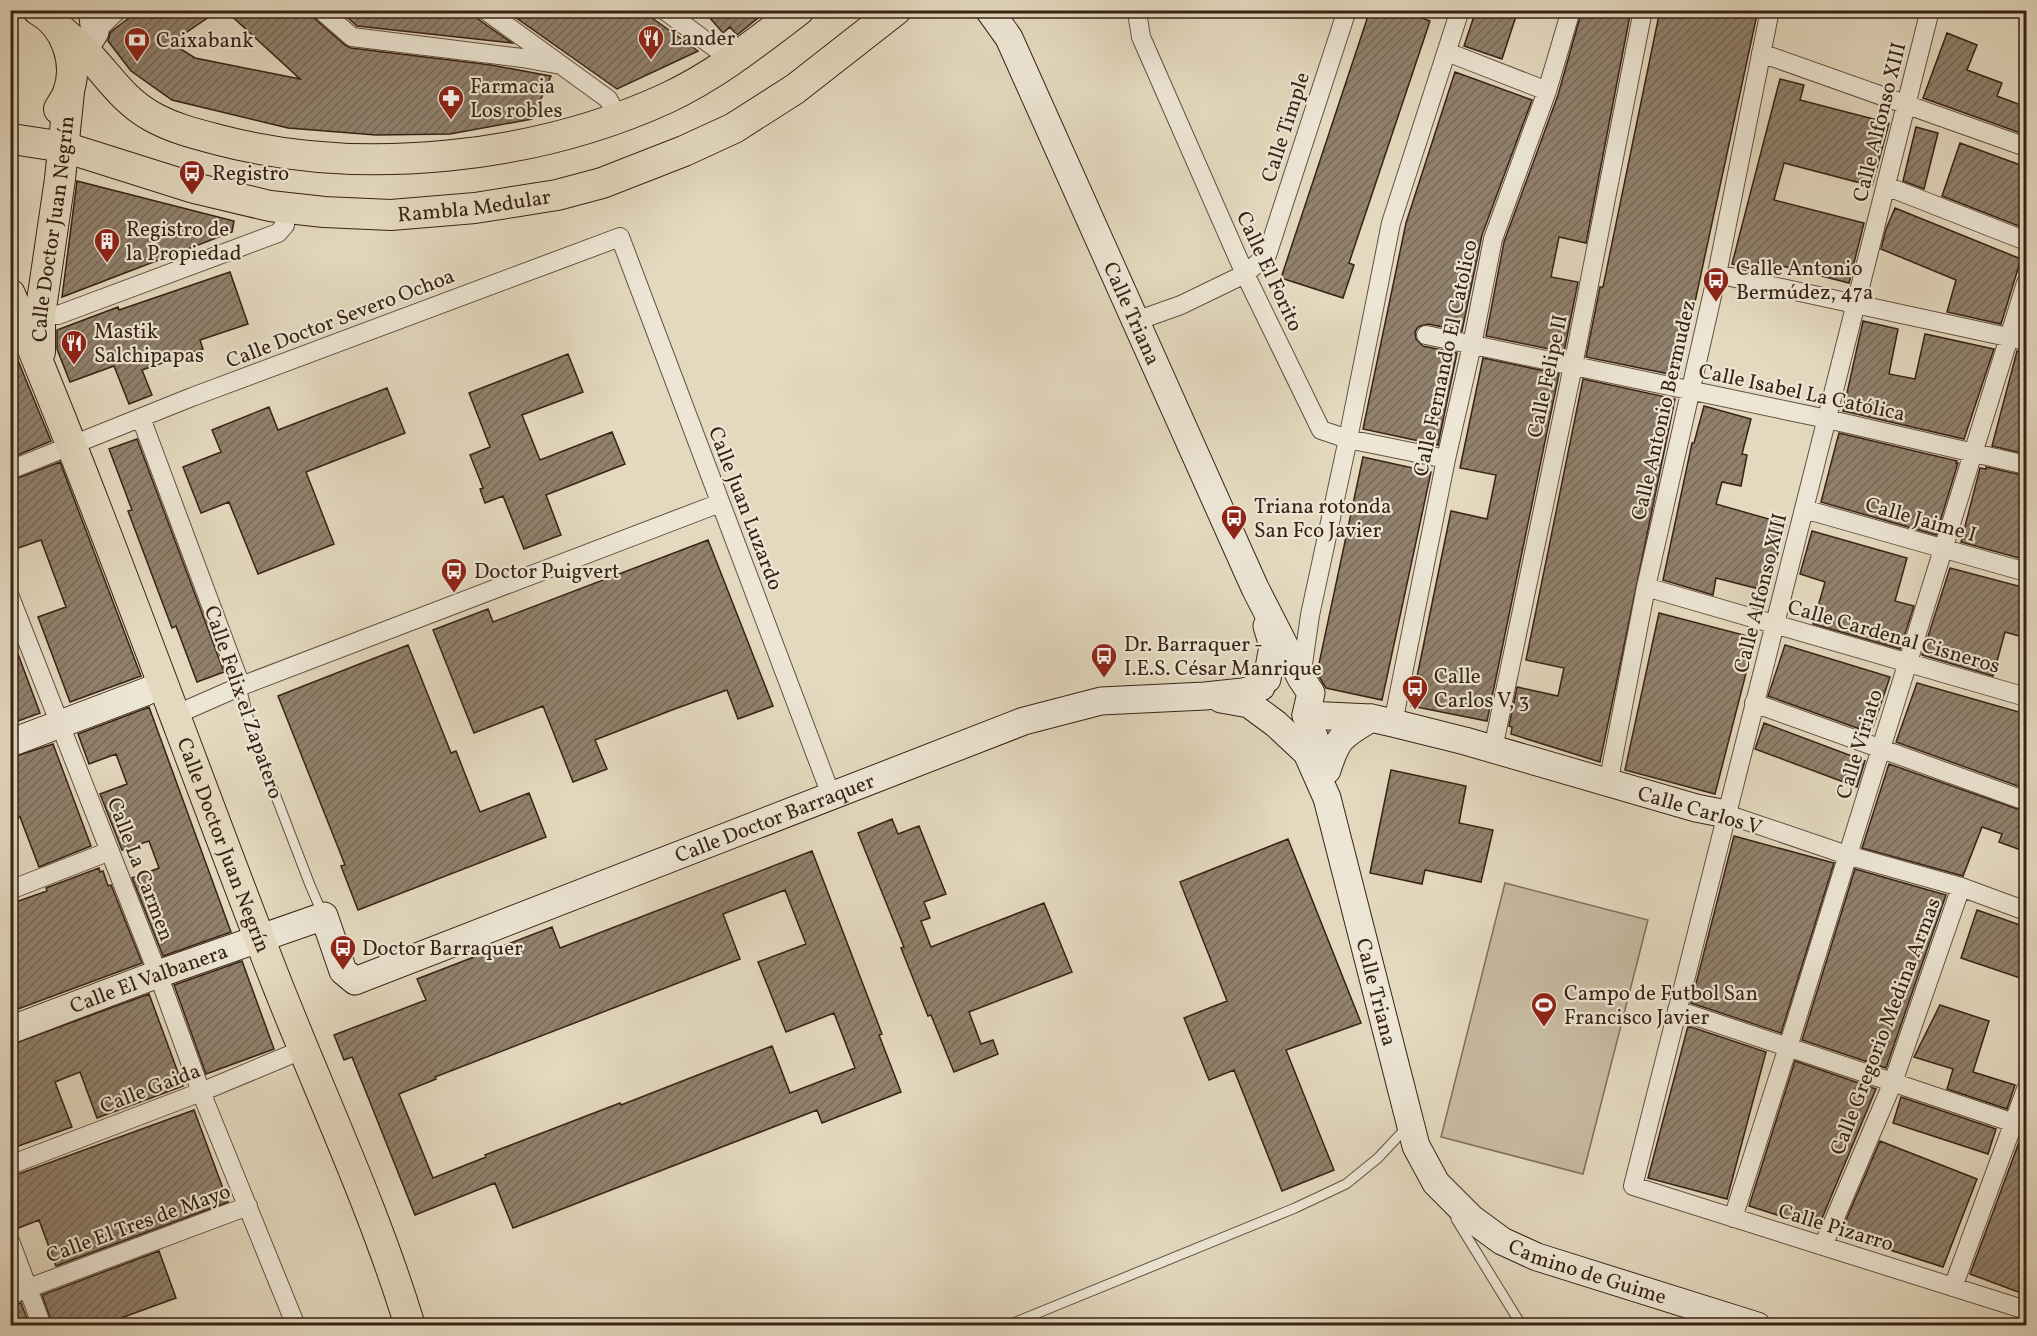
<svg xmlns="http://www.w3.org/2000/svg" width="2037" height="1336" font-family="Vollkorn,serif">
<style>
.pitch{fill:#c7baa2;stroke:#7f6e5b;stroke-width:1.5}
.building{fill:url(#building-hatch);stroke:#372214;stroke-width:1.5;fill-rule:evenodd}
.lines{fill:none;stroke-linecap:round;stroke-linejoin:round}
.lane-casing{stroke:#62503f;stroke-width:11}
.street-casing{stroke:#62503f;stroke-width:20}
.secondary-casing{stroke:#372214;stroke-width:29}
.primary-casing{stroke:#372214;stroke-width:32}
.lane{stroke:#ede6d5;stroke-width:9}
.street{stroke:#ede6d5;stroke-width:18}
.secondary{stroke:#ede6d5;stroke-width:27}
.primary{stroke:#e4d9bf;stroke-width:30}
.labels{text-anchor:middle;stroke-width:4.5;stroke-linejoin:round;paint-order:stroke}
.poi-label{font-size:21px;fill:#372214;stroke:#ede6d5;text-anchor:start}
.street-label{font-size:21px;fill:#372214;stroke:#ede6d5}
</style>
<defs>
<pattern id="building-hatch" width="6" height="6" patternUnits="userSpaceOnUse" patternTransform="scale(1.5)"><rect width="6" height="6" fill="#91816d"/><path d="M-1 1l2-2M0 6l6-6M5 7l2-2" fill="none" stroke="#776958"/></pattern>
</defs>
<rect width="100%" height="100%" fill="#e4d9bf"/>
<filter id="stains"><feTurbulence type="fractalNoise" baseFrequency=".00333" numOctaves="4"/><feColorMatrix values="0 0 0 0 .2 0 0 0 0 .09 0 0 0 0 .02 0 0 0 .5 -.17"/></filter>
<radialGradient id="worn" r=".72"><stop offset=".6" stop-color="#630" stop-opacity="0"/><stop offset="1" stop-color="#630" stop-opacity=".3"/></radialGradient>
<path class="pitch" d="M1505 883 1648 920 1583 1174 1441 1137Z"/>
<path class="building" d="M140 10H219L171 43 195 58 300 79 225 10H310L314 18 345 45 351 48 491 65 551 76 532 119 450 134 376 135 288 128 172 100 131 71 108 41 110 33 113 30Z
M339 10H474L478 19 512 43 357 26Z
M505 10H641L698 51 617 89Z
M703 10H768L737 35 730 27 723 33Z
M1370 10H1399L1430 21 1349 263 1354 265 1343 298 1281 278Z
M1476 10H1518L1502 59 1464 46Z
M1582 10H1631L1586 243 1559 237 1551 277 1578 282 1564 352 1486 336 1504 242 1558 95Z
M1660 10H1758L1679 376 1586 357 1600 287H1603Z
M1947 33 1977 45 1967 70 2002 83 1997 96 2026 107V135L1923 98Z
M1455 72 1532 100 1482 235 1462 331 1428 324 1418 327 1415 332 1416 339 1423 346 1457 353 1438 445 1363 429 1406 223Z
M1780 79 1804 85 1800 100 1889 123 1872 186 1784 163 1774 200 1864 223 1849 283 1759 260 1756 270 1732 264Z
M1916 127 1938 133 1924 189 1903 181Z
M1960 143 2026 167V229L1942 196Z
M77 181 234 221 232 232 62 297Z
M1895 208 2021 259 2001 324 1947 312 1956 280 1881 249 1886 229Z
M230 272 248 324 200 340 203 349 142 370 152 395 129 404 114 366 70 382 57 349V330L118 307 119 310Z
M1863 321 1898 329 1889 374 1915 379 1925 334 1994 349 1964 439 1843 411Z
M10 341 51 441 13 457 10 450Z
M2017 351 2026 352V454L1992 446Z
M568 354 583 392 522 415 540 460 612 432 625 464 546 495 561 535 524 549 503 496 485 503 480 489 483 488 470 455 490 447 469 393Z
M1483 358 1559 374 1487 721 1411 706 1451 511 1487 519 1496 475 1460 468Z
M1583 379 1675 399 1600 762 1511 734 1512 727 1509 726 1517 687 1558 696 1564 668 1526 660Z
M387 388 405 433 306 472 334 544 258 574 229 502 201 513 183 467 221 452 212 430 269 407 278 430Z
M1704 406 1751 419 1742 454 1747 455 1741 486 1722 482 1716 504 1786 524 1767 591 1716 578 1713 595 1663 580 1692 443H1694Z
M1839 433 1957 461 1956 463H1958L1936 535 1821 502Z
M137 439 224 672 197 682 176 626 172 628 128 511 132 510 109 449Z
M1363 457 1431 472 1382 700 1326 688 1317 673Z
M60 462 141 676 70 702 38 617 66 607 41 540 10 551V481Z
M1986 467 2026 476V560L1961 542 1980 468 1986 469Z
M1812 531 1907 558 1895 601 1914 606 1900 649 1813 624 1825 582 1800 574Z
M708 540 773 706 738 719 727 690 672 710 595 740 607 769 573 782 543 706 474 733 433 630 488 609 493 622Z
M1950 568 2026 588V638L2005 632 1993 676 1922 655Z
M1659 613 1755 638 1715 794 1625 770Z
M10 638H12L40 713 10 724Z
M408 645 451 753 456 751 480 812 529 793 546 837 358 910 341 866 345 865 278 696Z
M1785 645 1890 677 1871 733 1768 696Z
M1917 683 2026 714V789L1896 742Z
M149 707 231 932 163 956 132 878 159 868 149 841 122 850 100 794 127 784 116 754 89 764 78 734Z
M1764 723 1865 761 1857 787 1755 749Z
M53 744 91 846 39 867 20 817 10 820V758Z
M1889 764 2026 812V852L1999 842 2002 834 1982 827 1963 876 1862 848Z
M1391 770 1466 786 1459 823 1493 830 1481 882 1425 870 1422 884 1370 873Z
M892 819 898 834 919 826 946 894 924 902 930 918 921 921 931 947 1044 903 1072 972 969 1012 981 1044 993 1040 998 1054 954 1072 931 1015 928 1016 901 948 904 947 858 833Z
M1734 836 1834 863 1781 1033 1691 1003Z
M1288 839 1361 1023 1286 1050 1334 1170 1282 1191 1234 1070 1209 1080 1184 1018 1227 1001 1180 882Z
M812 851 882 1034 879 1035 901 1092 822 1123 817 1110 513 1228 495 1183 415 1215 352 1057 344 1060 334 1035 426 1000 417 979 552 927 560 948ZM785 890 806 944 758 962 786 1032 834 1013 855 1068 790 1093 772 1046 621 1105 620 1103 485 1155 486 1157 433 1178 399 1094 436 1079 435 1077 740 959 723 914Z
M99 868 100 872 103 871 108 886 111 885 142 963 10 1012V904L47 891 46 888Z
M1855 869 1946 895 1886 1068 1802 1040Z
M1977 910 2026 927V980L1961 958Z
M242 961 274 1049 206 1074 174 985Z
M149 994 183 1086 97 1118 80 1072 55 1082 72 1127 10 1149V1045Z
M1940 1005 1989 1021 1973 1072 2015 1085 2007 1109 1947 1089 1953 1069 1914 1057Z
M1688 1026 1766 1052 1727 1199 1648 1178Z
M1795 1061 1876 1089 1818 1228 1749 1206Z
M1901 1097 1996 1129 1988 1154 1893 1123Z
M194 1110 228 1202 56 1266 39 1220 16 1229 10 1214V1177Z
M2025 1126H2026V1295L1970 1274Z
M1880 1141 1977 1179 1943 1267 1840 1234Z
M159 1251 176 1298 99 1326H53L42 1295Z
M21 1303 30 1326H10V1306Z"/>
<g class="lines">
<g class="lane-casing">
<path id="lane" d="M241 686 252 734 310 885 323 915
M1456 1219 1522 1326
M1006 1326 1295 1208 1346 1184 1378 1158 1406 1128"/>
</g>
<g class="street-casing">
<path id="street" d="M321 10 352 37 522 58 561 65
M485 10 608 99 613 108 615 118
M664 10 718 50 730 63
M1140 10 1138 18 1141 37 1245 274 1321 430 1348 439 1446 459
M1930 10 1633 1186 2026 1310
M95 32 118 10
M1447 52 1547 91
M1761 53 2026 147
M1886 186 2026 241
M1717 274 2026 341
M40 315H58L278 233 285 225 282 214 270 206
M1136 321 1181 305 1245 274 1267 255 1347 10
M1426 335 1827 419 2026 465
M141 418 241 686
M10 470 192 397 620 237 831 795
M1804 509 2026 572
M1646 587 2026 697
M10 597 158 974 201 1092 296 1326
M1301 678 1310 615 1348 439 1391 223 1460 10
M1754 703 2026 801
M175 715 241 686 720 503
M1393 723 1446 459 1472 345 1493 239 1547 91 1571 10
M1493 749 1573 366 1643 10
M1608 784 1646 587 1717 274 1770 10
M1726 814 1847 855 1961 887 2026 911
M10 890 110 851
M1677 1010 2014 1123
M10 1165 201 1092 304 1049
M1733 1218 1788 1047 2026 283
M10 1241 42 1326
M1823 1246 1893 1082 1961 887
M1953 1287 2026 1089
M10 1295 248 1206"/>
</g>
<g class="secondary-casing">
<g id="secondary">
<path id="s1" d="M989 10 1009 38 1255 588 1301 678 1311 693 1306 715 1326 769"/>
<path d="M73 68 95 32 92 10"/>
<path d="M1267 626 1273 646 1267 679"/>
<path id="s2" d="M1221 699 1249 704 1276 724 1307 753 1327 798 1416 1146 1436 1183 1472 1219 1502 1241 1537 1257 1757 1326"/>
<path d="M1306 715 1371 718 1393 723 1465 741 1696 808 1726 814"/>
<path d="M10 743 145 692 162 684"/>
<path d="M1327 770C1338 736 1342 736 1371 718"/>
<path id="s3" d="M10 1030 158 974 324 916 343 971 355 981 1024 721 1101 701 1205 696 1243 692 1261 687"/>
</g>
</g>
<g class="primary-casing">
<g id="primary">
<path d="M38 10C66 25 79 63 68 93 66 98 62 104 59 109"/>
<path d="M60 29C71 39 83 49 93 60 112 81 126 102 151 116 172 128 196 134 219 140 361 177 534 159 667 98 716 75 757 42 799 10"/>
<path id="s4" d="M12 139 64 147 194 188 270 206 324 212 391 215 475 208 557 195 602 183 684 151 734 128 795 89 896 10"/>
<path id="s5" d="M10 294C101 511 180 733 265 953 312 1077 371 1198 410 1326"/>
<path id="s6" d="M40 352V315L60 179 69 92"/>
</g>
</g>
<use href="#lane" class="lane"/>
<use href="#street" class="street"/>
<use href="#secondary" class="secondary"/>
<use href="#primary" class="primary"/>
</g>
<defs>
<g id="restaurant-pin" transform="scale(1.35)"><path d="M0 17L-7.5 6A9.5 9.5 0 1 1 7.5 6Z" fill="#8f2418" stroke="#ede6d5"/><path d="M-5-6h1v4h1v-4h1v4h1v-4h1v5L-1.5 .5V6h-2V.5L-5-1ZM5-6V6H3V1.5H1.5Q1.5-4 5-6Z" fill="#fff"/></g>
<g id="bank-pin" transform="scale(1.35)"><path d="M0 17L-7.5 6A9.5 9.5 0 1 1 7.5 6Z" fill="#8f2418" stroke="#ede6d5"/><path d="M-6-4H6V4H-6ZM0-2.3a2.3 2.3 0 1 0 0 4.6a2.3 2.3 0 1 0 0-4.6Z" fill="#fff"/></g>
<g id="pharmacy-pin" transform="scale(1.35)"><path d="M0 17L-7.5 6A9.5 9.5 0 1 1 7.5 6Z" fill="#8f2418" stroke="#ede6d5"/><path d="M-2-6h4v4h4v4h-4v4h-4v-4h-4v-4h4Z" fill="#fff"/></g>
<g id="bus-pin" transform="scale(1.35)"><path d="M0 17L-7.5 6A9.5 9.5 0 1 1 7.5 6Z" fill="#8f2418" stroke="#ede6d5"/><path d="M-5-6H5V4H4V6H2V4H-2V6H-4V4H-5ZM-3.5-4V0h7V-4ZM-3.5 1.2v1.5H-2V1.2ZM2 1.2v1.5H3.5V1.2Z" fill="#fff"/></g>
<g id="building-pin" transform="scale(1.35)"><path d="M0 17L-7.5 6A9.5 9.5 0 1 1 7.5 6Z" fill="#8f2418" stroke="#ede6d5"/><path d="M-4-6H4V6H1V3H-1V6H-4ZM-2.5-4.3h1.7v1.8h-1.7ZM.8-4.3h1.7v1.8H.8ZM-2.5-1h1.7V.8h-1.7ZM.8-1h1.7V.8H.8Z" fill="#fff"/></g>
<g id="stadium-pin" transform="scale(1.35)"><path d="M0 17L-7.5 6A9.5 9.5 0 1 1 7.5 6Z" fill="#8f2418" stroke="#ede6d5"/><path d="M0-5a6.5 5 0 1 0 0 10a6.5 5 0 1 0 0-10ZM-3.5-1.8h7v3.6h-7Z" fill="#fff"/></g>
</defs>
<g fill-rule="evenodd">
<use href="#restaurant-pin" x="651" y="38"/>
<use href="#bank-pin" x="137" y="40"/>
<use href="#pharmacy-pin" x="451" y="98"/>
<use href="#bus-pin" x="192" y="173"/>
<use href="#building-pin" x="107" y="241"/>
<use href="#bus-pin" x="1716" y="280"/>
<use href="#restaurant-pin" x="74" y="343"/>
<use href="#bus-pin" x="1234" y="518"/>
<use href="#bus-pin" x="454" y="571"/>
<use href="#bus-pin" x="1104" y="656"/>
<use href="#bus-pin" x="1415" y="688"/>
<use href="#bus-pin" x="343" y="948"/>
<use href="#stadium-pin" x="1544" y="1005"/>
</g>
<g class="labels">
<g class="poi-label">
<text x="670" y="45">Lander</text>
<text x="156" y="47">Caixabank</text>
<text x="470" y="93">Farmacia<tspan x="470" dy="24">Los robles</tspan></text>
<text x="212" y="180">Registro</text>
<text x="126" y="236">Registro de<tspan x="126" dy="24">la Propiedad</tspan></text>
<text x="1736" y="275">Calle Antonio<tspan x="1736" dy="24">Bermúdez, 47a</tspan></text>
<text x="94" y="338">Mastik<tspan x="94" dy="24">Salchipapas</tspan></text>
<text x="1254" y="513">Triana rotonda<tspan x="1254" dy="24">San Fco Javier</tspan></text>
<text x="474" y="578">Doctor Puigvert</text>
<text x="1124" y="651">Dr. Barraquer -<tspan x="1124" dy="24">I.E.S. César Manrique</tspan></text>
<text x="1434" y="683">Calle<tspan x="1434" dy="24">Carlos V, 3</tspan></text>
<text x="362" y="955">Doctor Barraquer</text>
<text x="1564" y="1000">Campo de Futbol San<tspan x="1564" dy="24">Francisco Javier</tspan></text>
</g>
<g class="street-label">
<text transform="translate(1879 122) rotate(-76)" y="7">Calle Alfonso XIII</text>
<text transform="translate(1285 127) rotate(-72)" y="7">Calle Timple</text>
<text dy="7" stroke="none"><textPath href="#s4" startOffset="472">Rambla Medular</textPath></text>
<text dy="7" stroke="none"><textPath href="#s6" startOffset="124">Calle Doctor Juan Negrín</textPath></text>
<text transform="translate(1270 271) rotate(65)" y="7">Calle El Forito</text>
<text dy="7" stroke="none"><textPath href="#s1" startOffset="336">Calle Triana</textPath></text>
<text transform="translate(340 318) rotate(-21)" y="7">Calle Doctor Severo Ochoa</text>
<text transform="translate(1445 358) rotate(-78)" y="7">Calle Fernando El Catolico</text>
<text transform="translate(1547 376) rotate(-78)" y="7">Calle Felipe II</text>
<text transform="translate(1802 392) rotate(12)" y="7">Calle Isabel La Católica</text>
<text transform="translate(1663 410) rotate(-77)" y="7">Calle Antonio Bermudez</text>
<text transform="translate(746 508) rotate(69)" y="7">Calle Juan Luzardo</text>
<text transform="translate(1921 519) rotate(16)" y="7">Calle Jaime I</text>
<text transform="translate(1760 593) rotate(-76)" y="7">Calle Alfonso XIII</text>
<text transform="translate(1894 636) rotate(16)" y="7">Calle Cardenal Cisneros</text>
<text transform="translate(244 702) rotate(71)" y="7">Calle Felix el Zapatero</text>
<text transform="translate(1859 744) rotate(-73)" y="7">Calle Viriato</text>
<text transform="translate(1700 810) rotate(16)" y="7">Calle Carlos V</text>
<text dy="7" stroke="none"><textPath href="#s3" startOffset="858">Calle Doctor Barraquer</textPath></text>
<text dy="7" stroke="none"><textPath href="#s5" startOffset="591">Calle Doctor Juan Negrín</textPath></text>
<text transform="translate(141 869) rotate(69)" y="7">Calle La Carmen</text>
<text dy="7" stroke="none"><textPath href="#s3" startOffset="148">Calle El Valbanera</textPath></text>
<text dy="7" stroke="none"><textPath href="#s2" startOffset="354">Calle Triana</textPath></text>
<text transform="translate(1885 1026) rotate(-69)" y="7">Calle Gregorio Medina Armas</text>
<text transform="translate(150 1088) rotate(-21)" y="7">Calle Gaida</text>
<text transform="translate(138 1223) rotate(-20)" y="7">Calle El Tres de Mayo</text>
<text transform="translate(1836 1227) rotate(17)" y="7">Calle Pizarro</text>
<text dy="7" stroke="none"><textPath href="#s2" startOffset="734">Camino de Guime</textPath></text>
</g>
</g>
<rect width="2037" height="1336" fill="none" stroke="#e4d9bf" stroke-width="36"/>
<rect x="12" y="12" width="2013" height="1312" fill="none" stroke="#372214" stroke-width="3"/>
<rect x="18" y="18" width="2001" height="1300" fill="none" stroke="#372214" stroke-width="1.5"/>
<rect width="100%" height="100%" filter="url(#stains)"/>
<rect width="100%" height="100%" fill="url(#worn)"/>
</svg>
